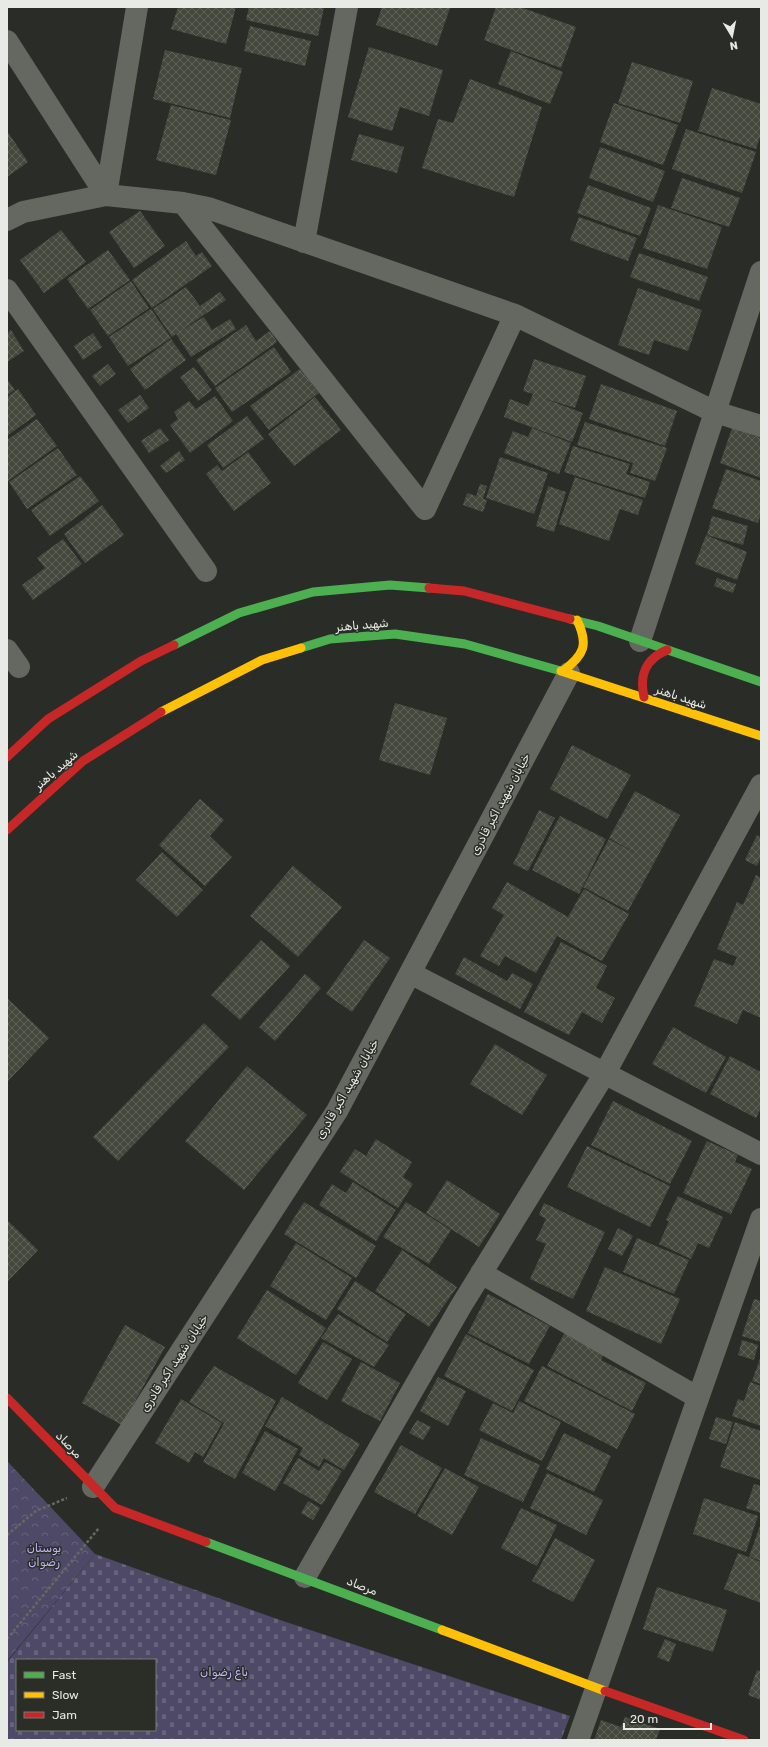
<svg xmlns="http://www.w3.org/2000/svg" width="768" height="1747" font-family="Rubik,Vazirmatn,sans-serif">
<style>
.forest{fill:url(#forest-crowns)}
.cemetery{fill:url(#cemetery-stones);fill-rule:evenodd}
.building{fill:url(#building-cross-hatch)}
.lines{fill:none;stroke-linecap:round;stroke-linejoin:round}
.path{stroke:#666863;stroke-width:2.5;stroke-dasharray:3 2;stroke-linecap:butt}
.street{stroke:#656860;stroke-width:22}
.fast{stroke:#4caf50;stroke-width:9}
.slow{stroke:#ffc107;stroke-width:9}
.jam{stroke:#c62828;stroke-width:9}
.labels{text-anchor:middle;stroke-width:3;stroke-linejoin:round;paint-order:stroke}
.street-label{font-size:12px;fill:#e8eae6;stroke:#2b2d27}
.park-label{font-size:12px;fill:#bfb6f8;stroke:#2b2d27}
</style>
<defs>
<pattern id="forest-crowns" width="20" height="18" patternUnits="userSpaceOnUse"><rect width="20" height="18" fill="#4d4966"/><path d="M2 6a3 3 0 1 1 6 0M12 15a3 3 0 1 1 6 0" fill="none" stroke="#67637c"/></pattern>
<pattern id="cemetery-stones" width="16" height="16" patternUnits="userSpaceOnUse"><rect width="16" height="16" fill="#4d4966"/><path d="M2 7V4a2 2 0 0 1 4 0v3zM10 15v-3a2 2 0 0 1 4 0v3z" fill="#67637c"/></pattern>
<pattern id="building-cross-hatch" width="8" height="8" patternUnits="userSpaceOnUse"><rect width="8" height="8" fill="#44493d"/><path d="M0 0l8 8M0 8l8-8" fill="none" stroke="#5f6359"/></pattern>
</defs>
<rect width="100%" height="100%" fill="#2a2c28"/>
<path class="forest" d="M7 1461 95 1554 7 1661Z"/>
<path class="cemetery" d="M95 1554 277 1619 570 1716 561 1740H7V1662ZM17 1660H155V1730H17Z"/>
<path class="building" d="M178 7H236L226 44 171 29Z
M249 7H324L318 36 246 20Z
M382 7H447L450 8 437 46 376 25Z
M496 7H520L576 27 561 68 484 40Z
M250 26 311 41 305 66 244 51Z
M369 47 443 70 429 116 400 107 392 131 348 117Z
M165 50 242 68 230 118 153 99Z
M511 51 563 72 550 104 498 84Z
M632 62 693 81 680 123 618 103Z
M470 79 542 107 514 197 422 168 438 119 453 123Z
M712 88 761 104V134L756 149 698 131Z
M614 103 678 125 663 165 600 142Z
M171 105 231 120 216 175 156 160Z
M686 129 756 152 742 193 672 169Z
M7 131 28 162 7 177Z
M359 134 404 147 397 173 351 160Z
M600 147 665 171 653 202 589 178Z
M682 178 740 198 729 227 671 208Z
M588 185 651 208 640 236 577 213Z
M658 205 722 227 707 269 643 248Z
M140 211 165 246 134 268 109 232Z
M579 217 637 238 628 261 570 240Z
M61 230 86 262 44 293 20 260Z
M186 241 196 256 202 252 212 266 152 308 132 280Z
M108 250 130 280 88 309 67 279Z
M639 253 708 277 699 301 630 277Z
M131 281 149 308 108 336 90 310Z
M186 287 200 306 220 292 226 300 180 331 204 317 212 330 230 319 236 329 191 357 176 334 172 337 153 309Z
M638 288 702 310 688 351 654 340 649 355 618 345Z
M151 309 171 338 128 366 109 337Z
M246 325 256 341 270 331 277 342 215 386 196 360Z
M11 330 24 351 7 362V333Z
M93 333 102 347 83 360 74 346Z
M171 339 186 360 145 390 130 369Z
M274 347 291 372 232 412 215 388Z
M534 359 586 376 575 408 543 398 583 413 572 442 504 417 510 399 528 406 533 394 523 391Z
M108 364 116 374 100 386 92 376Z
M194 367 212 390 198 401 180 377Z
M300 369 319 393 269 430 250 406Z
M7 379 15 390 7 395Z
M601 384 677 411 665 446 589 419Z
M18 389 36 415 7 436V397Z
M140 395 149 408 128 423 118 410Z
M215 396 233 421 190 453 170 425 178 419 174 412 189 401 196 409Z
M315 397 341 430 294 466 268 434Z
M247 416 264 439 223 468 207 445Z
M37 419 57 446 8 481 7 440Z
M585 422 667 448 655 481 630 473 633 463 577 445Z
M160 428 169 440 149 453 141 441Z
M532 428 571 443 559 474 504 453 513 431 528 437Z
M732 428 761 438V478L720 463Z
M573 446 630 464 626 474 650 482 645 498 564 472Z
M58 448 77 475 27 509 9 482Z
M179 451 185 460 166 473 160 466Z
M248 452 271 483 234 511 206 474 217 465 222 471Z
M500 457 548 473 534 514 486 498Z
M726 469 761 481V513L758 523 712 508Z
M80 476 99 501 50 536 31 510Z
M575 477 643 500 638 515 620 509 609 541 559 524Z
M480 484 487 486 483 499 487 500 483 512 463 505 467 493 476 496Z
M548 486 566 492 554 532 536 526Z
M102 505 124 535 85 563 64 534Z
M712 516 748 526 743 545 707 535Z
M706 535 747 552 737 580 695 564Z
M63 539 82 564 33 600 22 585 45 568 37 558Z
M717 578 736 584 733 593 714 586Z
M395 703 447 718 430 775 379 760Z
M572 745 631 775 607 819 550 789Z
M635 791 680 815 628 911 583 887 609 839 646 859 609 838Z
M200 799 224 820 210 836 232 857 205 886 159 845Z
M539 810 555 818 528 871 513 864Z
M560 816 606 839 579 894 532 870Z
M757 835 761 837V857L757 866 745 860Z
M162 852 203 890 177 917 136 880Z
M293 866 342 907 298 957 250 916Z
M756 875 761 878V1018L743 1010 737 1024 694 1006 714 959 733 966 737 957 717 949 737 902 743 905Z
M507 882 568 917 584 889 629 914 602 961 557 936 536 973 505 956 499 966 480 956 504 915 492 908Z
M261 940 290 966 240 1020 211 995Z
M364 940 390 958 352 1012 326 994Z
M561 942 607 966 596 988 615 998 602 1023 582 1012 569 1035 524 1012Z
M464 957 507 981 512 973 533 984 520 1009 455 974Z
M305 974 321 988 275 1041 259 1027Z
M7 998 49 1038 7 1082Z
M204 1023 229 1047 118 1161 93 1137Z
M673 1027 726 1057 706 1093 652 1064Z
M495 1044 547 1075 522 1115 470 1084Z
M730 1056 761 1072V1108L756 1118 710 1094Z
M247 1066 307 1115 244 1190 185 1141Z
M613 1101 692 1141 670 1184 591 1145Z
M376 1139 412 1162 403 1177 413 1184 398 1208 340 1172 355 1149 366 1156Z
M707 1141 738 1155 735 1162 752 1169 731 1214 683 1193Z
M587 1146 670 1186 650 1227 567 1187Z
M447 1180 500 1214 479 1247 426 1213Z
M353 1182 396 1210 376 1241 319 1205 332 1184 346 1193Z
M678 1196 723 1217 709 1248 698 1243 691 1259 659 1244 669 1221 666 1220Z
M304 1202 376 1246 356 1278 284 1234Z
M406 1202 451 1230 429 1264 383 1237Z
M544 1203 605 1232 573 1299 530 1279 546 1244 536 1240 546 1219 539 1215Z
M7 1220 38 1250 7 1282Z
M618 1228 633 1236 622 1256 608 1249Z
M637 1238 689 1260 674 1294 623 1272Z
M296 1243 352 1278 326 1320 270 1286Z
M402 1250 457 1287 429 1327 375 1291Z
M605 1267 680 1299 661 1344 586 1311Z
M355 1281 406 1314 387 1342 337 1309Z
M267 1290 326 1328 296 1375 237 1338Z
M488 1294 550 1326 529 1364 468 1333Z
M754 1299 761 1301V1342L742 1336Z
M338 1314 389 1345 374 1367 321 1338Z
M125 1325 165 1347 122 1425 82 1403Z
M565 1332 604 1353 601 1360 646 1383 632 1411 547 1366Z
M466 1334 534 1370 512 1411 444 1376Z
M742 1340 758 1345 754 1360 738 1355Z
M323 1342 352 1359 327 1400 298 1383Z
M761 1356V1384L752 1381Z
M361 1362 400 1383 380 1421 341 1401Z
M214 1366 276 1401 235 1479 203 1462 224 1423 189 1402Z
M542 1366 635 1414 617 1449 524 1401Z
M438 1377 466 1391 448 1426 420 1411Z
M750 1382 761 1386V1426L732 1416 738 1399 744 1401Z
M282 1397 360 1444 344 1470 324 1458 319 1467 299 1455 303 1448 265 1426Z
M181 1399 222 1423 203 1457 195 1452 189 1463 155 1443Z
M519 1401 561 1422 542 1461 479 1430 493 1403 513 1413Z
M716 1417 733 1422 726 1444 709 1439Z
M417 1420 431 1427 423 1440 409 1433Z
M735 1422 761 1431V1480L720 1467Z
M265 1431 298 1449 275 1491 242 1473Z
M564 1433 611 1456 594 1492 546 1469Z
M481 1438 540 1465 523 1502 464 1475Z
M401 1445 442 1468 415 1514 374 1492Z
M298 1458 319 1471 325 1462 342 1471 322 1505 283 1483Z
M445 1468 479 1487 452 1535 417 1516Z
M547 1473 603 1500 586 1535 530 1508Z
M754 1484 761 1486V1513L746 1508Z
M704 1498 758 1516 746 1552 693 1534Z
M308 1501 320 1508 313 1520 301 1513Z
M521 1508 557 1525 537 1566 501 1548Z
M761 1523V1561L749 1557Z
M555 1538 595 1560 573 1602 532 1581Z
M738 1553 761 1562V1603L724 1589Z
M657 1587 727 1610 713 1652 643 1629Z
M665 1639 676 1644 669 1662 657 1657Z
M757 1670 761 1672V1700L748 1695Z
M625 1717 660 1729 656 1740H594L601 1720 621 1727Z"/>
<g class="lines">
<path class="path" d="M7 1535 36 1511 67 1498
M7 1639 99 1528"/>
<path class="street" d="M7 41 106 195
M106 195 137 7
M183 203 425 509 515 315
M7 220 23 212 106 195 183 203 208 208 515 315 715 412 761 426
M304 242 347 7
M7 290 206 571
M640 641 761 272
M7 650 19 667
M410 973 761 1154
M481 1273 697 1397
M93 1487 337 1111 569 673
M305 1577 461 1306 605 1073 761 785
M578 1740 761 1219"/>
<path class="fast" d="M570 619 598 626 761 682
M174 645 239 613 313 592 390 585 429 588
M301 648 330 639 395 634 465 644 561 671
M206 1542 442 1630"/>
<path class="slow" d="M561 671 761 736
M563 671C584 655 589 645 577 620
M161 712 262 660 301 648
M442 1630 605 1691"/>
<path class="jam" d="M429 588 464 591 570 619
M644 697C639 674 646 659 667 650
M7 757 48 719 141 661 174 645
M7 830 83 761 161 712
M7 1398 115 1508 206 1542
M605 1691 744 1740"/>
</g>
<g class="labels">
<g class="street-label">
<text transform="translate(362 625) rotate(-5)" y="4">شهید باهنر</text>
<text transform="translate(681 697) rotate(18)" y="4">شهید باهنر</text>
<text transform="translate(56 770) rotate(-41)" y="4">شهید باهنر</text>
<text transform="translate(500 804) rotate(-62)" y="4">خیابان شهید اکبر قادری</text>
<text transform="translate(347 1089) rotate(-60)" y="4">خیابان شهید اکبر قادری</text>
<text transform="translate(174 1363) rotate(-57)" y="4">خیابان شهید اکبر قادری</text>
<text transform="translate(69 1445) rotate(46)" y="4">مرصاد</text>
<text transform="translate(362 1586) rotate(21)" y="4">مرصاد</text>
</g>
<g class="park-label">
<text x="44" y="1552">بوستان<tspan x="44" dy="14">رضوان</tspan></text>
<text x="224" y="1676">باغ رضوان</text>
</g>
</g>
<rect width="768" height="1747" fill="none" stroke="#e8eae6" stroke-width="16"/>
<rect x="16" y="1659" width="140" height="72" fill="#2b2d27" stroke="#777973"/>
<rect x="24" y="1672" width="20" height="6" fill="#4caf50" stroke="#777973"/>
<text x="52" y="1679" font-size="12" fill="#e8eae6">Fast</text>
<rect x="24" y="1692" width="20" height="6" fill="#ffc107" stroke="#777973"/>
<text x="52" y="1699" font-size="12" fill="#e8eae6">Slow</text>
<rect x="24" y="1712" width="20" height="6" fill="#c62828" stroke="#777973"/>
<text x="52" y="1719" font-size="12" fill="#e8eae6">Jam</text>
<g transform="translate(732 36) rotate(170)" stroke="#2b2d27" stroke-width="3" paint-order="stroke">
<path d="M0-3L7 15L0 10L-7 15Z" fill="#e8eae6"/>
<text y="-6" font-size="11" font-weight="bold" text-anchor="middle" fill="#e8eae6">N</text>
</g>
<path d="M624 1723v6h87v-6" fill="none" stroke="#e8eae6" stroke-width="2"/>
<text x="630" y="1723" font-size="12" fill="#e8eae6" stroke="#2b2d27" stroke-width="3" paint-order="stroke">20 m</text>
</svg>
